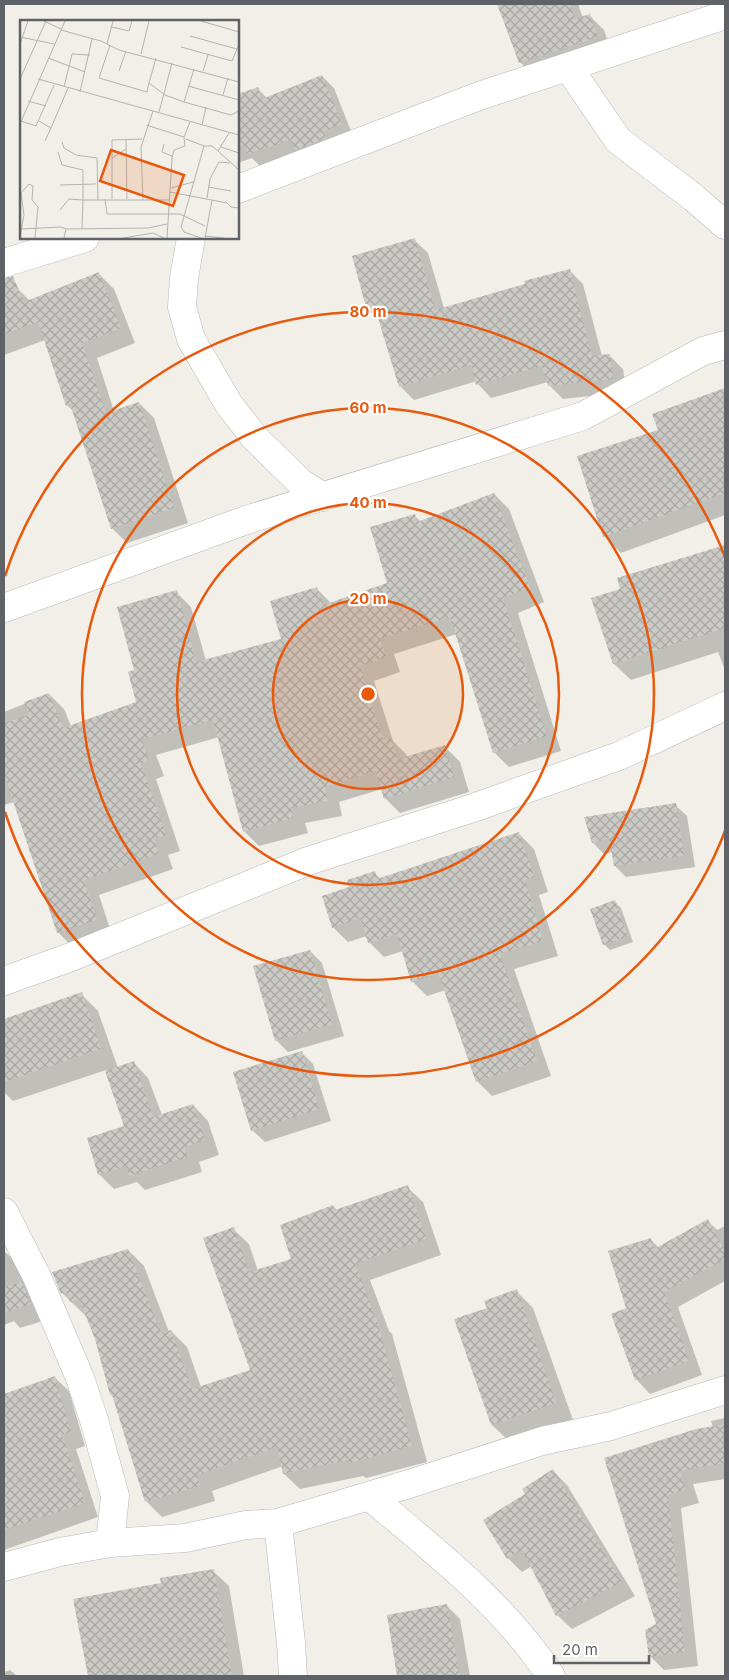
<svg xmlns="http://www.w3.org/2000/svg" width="729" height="1680" font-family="Inter,sans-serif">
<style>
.shadow{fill:#0003}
.building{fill:url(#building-cross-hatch)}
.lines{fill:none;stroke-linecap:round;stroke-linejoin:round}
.minor-casing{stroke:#b5b8bc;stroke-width:29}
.minor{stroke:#fff;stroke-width:28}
.ring{fill:none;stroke:#e8590c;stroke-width:2.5}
.inset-road{fill:none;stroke:#b3b3b1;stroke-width:1}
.view{fill:#e8590c;fill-opacity:0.15;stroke:#e8590c;stroke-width:2.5}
.inset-edge{fill:none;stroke:#5f6368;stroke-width:2.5}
.centre{fill:#e8590c;stroke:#fff;stroke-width:2.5}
.ring-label{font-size:15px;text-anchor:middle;font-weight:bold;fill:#e8590c;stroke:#fff;stroke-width:4.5;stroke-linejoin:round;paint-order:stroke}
</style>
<defs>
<pattern id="building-cross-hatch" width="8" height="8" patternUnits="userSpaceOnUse" patternTransform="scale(1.25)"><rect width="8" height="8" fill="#cccac5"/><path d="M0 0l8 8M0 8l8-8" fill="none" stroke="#a9a8a4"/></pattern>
</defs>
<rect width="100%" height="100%" fill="#f1efe8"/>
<path class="shadow" d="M498 4H578L583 18 590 16 604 30 611 51 534 76 520 62Z
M322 76 334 88 353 136 260 166 252 158 238 163V95L258 89 267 98Z
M414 240 428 253 444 308 570 271 583 284 602 356 609 355 623 369 626 392 563 399 549 385 548 382 491 398 478 384 477 381 414 400 400 386 379 319 367 307 353 257Z
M99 274 114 289 135 343 97 358 114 411 139 403 154 418 188 523 127 543 112 528 73 411 67 405 45 340 4 355V293L17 288 30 301Z
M725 389V515L621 553 604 536 660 431 654 415Z
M494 494 509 509 544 602 518 613 561 751 509 767 494 752 457 634 394 654 400 672 374 681 393 741 406 754 407 757 444 746 460 762 469 792 400 813 385 798 382 789 339 802 342 816 305 823 308 833 259 846 244 831 219 737 156 755 164 776 156 779 180 851 168 855 173 869 99 895 112 935 73 948 58 932 14 802 4 805V712L49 694 64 709 71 726 137 703 135 671 176 592 191 607 206 661 283 640 316 588 331 603 388 583 414 515 421 522Z
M725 546V670L718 652 631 680 614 664 622 590 618 579Z
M675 805 687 816 695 867 626 877 615 866 613 852 604 854 593 843Z
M519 834 534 849 548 892 539 895 558 956 514 969 551 1076 492 1096 477 1081 446 990 427 996 412 981 403 951 384 957 369 942 367 936 348 942 333 927 351 888 374 873 381 879Z
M615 902 621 908 633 942 610 950 604 944Z
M310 951 322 963 344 1036 288 1052 276 1040Z
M81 994 98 1011 118 1068 133 1062 148 1078 162 1115 193 1105 208 1121 219 1155 199 1162 202 1172 145 1190 137 1182 114 1189 99 1174 125 1127 106 1070 13 1101 4 1092V1020Z
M301 1052 313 1064 331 1121 265 1142 252 1130Z
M407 1187 423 1202 441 1255 370 1280 389 1331 392 1334 427 1462 366 1478 363 1476 300 1489 284 1474 283 1466 212 1491 215 1501 162 1517 147 1502 115 1398 111 1395 96 1339 87 1317 62 1293 128 1250 144 1266 169 1332 171 1331 187 1347 201 1387 252 1370 233 1229 249 1244 258 1271 292 1260 333 1206 338 1211Z
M708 1221 717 1230 725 1226V1281L678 1307 702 1375 650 1394 636 1379 627 1309 650 1239 659 1248Z
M4 1251 21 1266 46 1320 20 1328 14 1321 4 1325Z
M516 1291 533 1308 573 1420 510 1442 492 1425 456 1320 488 1309Z
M54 1377 69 1391 85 1446 76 1449 98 1517 4 1550V1395Z
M725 1418V1479L693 1484 699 1503 681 1508 698 1666 664 1670 650 1656 658 1625 606 1458 713 1427 711 1421Z
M553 1471 567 1485 635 1596 572 1629 557 1615 532 1566 522 1572 508 1558 527 1495Z
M213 1571 229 1586 244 1676H89L75 1600 163 1584Z
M446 1605 460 1619 470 1676H411L399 1614Z
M10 1670 17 1676H4V1672Z"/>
<path class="building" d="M497 4H570L575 19 590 14 598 37 519 63Z
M322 75 342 124 323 131 326 138 295 150 291 140 247 154 244 145 238 147V94L258 87 262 99Z
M415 238 435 310 525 284 524 281 570 269 592 356 610 354 613 379 548 386 542 366 476 385 471 365 399 387 374 305 366 307 352 256Z
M99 272 121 328 82 343 106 413 139 402 174 508 111 529 70 404 66 406 38 322 4 334V278L13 276 24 302Z
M725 388V493L603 537 577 456 658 430 652 414Z
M494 493 530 587 503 598 547 736 493 753 450 617 380 639 386 657 360 666 383 740 391 738 398 759 445 745 454 777 384 799 376 771 325 787 328 801 291 808 293 818 243 832 213 720 142 739 149 761 141 764 166 835 154 839 159 854 84 880 97 920 57 933 4 774V723L29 715 24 702 49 693 63 728 136 702 128 672 134 670 117 607 177 590 196 662 281 639 270 601 317 587 323 605 387 583 370 527 415 514 417 522Z
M725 545V628L613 664 591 598 620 589 617 578Z
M676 803 684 856 614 866 609 838 592 843 584 817Z
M519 832 534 877 525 880 543 941 500 954 537 1061 476 1082 438 973 411 982 397 934 368 943 360 918 332 928 322 896 349 887 347 880 375 871 377 879Z
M615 900 628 936 603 945 590 909Z
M310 950 332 1024 275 1041 253 966Z
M82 992 101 1049 4 1082V1019Z
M302 1051 319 1109 251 1131 233 1072Z
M134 1061 153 1117 193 1104 205 1140 185 1147 188 1157 129 1176 126 1166 98 1175 87 1138 124 1126 105 1071Z
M408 1185 426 1239 355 1264 375 1317H376L412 1446 349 1463 348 1460 283 1474 277 1447 197 1475 200 1486 145 1502 112 1395H110L95 1339 79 1299 70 1302 67 1292 61 1294 52 1272 128 1249 161 1333 171 1330 192 1389 250 1370 203 1238 234 1227 249 1272 291 1259 280 1225 333 1205 335 1210Z
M708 1219 725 1251V1259L664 1292 689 1361 635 1380 611 1314 626 1308 608 1251 651 1238 654 1249Z
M22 1282 31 1304 4 1313V1287Z
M517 1289 556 1403 491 1425 454 1319 487 1308 484 1301Z
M55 1376 71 1432 62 1434 85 1503 4 1530V1394Z
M725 1424V1463L680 1471 686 1489 668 1495 685 1652 649 1657 645 1630 656 1624 604 1458 696 1429Z
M553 1469 622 1582 556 1616 522 1550 507 1559 483 1520 525 1494 522 1489Z
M214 1569 232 1676H88L73 1599 161 1583 160 1578Z
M447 1604 460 1676H397L387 1615Z"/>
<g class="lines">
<g class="minor-casing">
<path id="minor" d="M568 67 618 140 694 198 725 225
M238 189 479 96 725 15
M191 238 184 278 182 307 191 339 228 403 255 438 301 483 323 497
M4 263 85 238
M4 608 246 520 583 416 703 351 725 345
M4 981 71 957 308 861 470 809 619 756 725 706
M4 1212 37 1277 80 1378 95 1423 115 1496 110 1543
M369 1496C435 1551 503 1604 551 1676
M278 1523 291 1643 293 1676
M4 1567 60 1552 110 1543 185 1538 246 1525 278 1523 409 1484 542 1441 611 1426 725 1390"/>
</g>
<use href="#minor" class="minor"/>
</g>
<circle cx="368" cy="694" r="95" fill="#e8590c" fill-opacity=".12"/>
<g class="ring">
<circle cx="368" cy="694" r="95"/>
<circle cx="368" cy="694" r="191"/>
<circle cx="368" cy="694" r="286"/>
<path d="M725 831A382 382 0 0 1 5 812M5 576A382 382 0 0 1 725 557"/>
</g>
<g transform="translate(20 20)">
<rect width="219" height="219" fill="#f1efe8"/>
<path class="inset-road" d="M24 1 41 9M181 1 219 12M92 7 109 11 112 1M41 10 81 21 99 30 219 62M170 16 217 29M0 17 34 24M0 24 8 1M87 24 93 1M90 25 79 58 127 72 129 63 145 75 164 82 211 95 219 91M161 27 212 41 219 24M121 34 129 1M28 38 65 52M99 51 106 31M183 51 188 35M0 59 26 1M18 59 219 115M129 63 136 38M168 66 219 80M44 67 52 34 70 35M60 72 72 19M203 75 208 58M8 81 26 86M164 82 174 49M139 92 152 43M1 101 16 106 34 65M19 101 31 108 25 121M0 104 45 1M126 105 164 117 170 102M182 105 186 87M31 108 48 68M106 119 107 179M166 119 184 126 161 207 164 212 181 218M42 122 44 128 56 135 77 138 78 180M144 124 142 132 152 136M184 126H192L198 131 209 113M201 127 219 133M198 131 219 150M38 132 42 145 63 150V180H149M92 138 106 129M40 165 76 164M188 167 211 171M151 168 173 162M150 172 207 183 211 187 219 188M187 178 190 159 199 142 210 143M85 179 87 194H160L185 206M92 179V120L122 119M123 180 121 127 133 91M40 190 49 179 63 180 62 209M1 209 41 207 46 209 44 218M46 209 128 208 147 204M0 216 4 195 1 173 9 164 13 166 12 180 18 187 15 218M185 216 204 218M103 218 133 213 144 218M147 218 152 138 154 130 165 126 164 117M185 218 192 180"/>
<path class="view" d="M91 130 164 155 153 186 80 161Z"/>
<rect width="219" height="219" class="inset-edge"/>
</g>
<circle cx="368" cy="694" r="8" class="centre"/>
<g class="ring-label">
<text x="368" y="317">80 m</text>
<text x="368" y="413">60 m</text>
<text x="368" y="508">40 m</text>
<text x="368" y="604">20 m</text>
</g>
<rect width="729" height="1680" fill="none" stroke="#5f6368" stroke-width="10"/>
<path d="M554 1655v8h95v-8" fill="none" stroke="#5f6368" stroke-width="2.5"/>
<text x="562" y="1655" font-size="15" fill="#5f6368" stroke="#ffffff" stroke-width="4" paint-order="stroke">20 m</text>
</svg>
